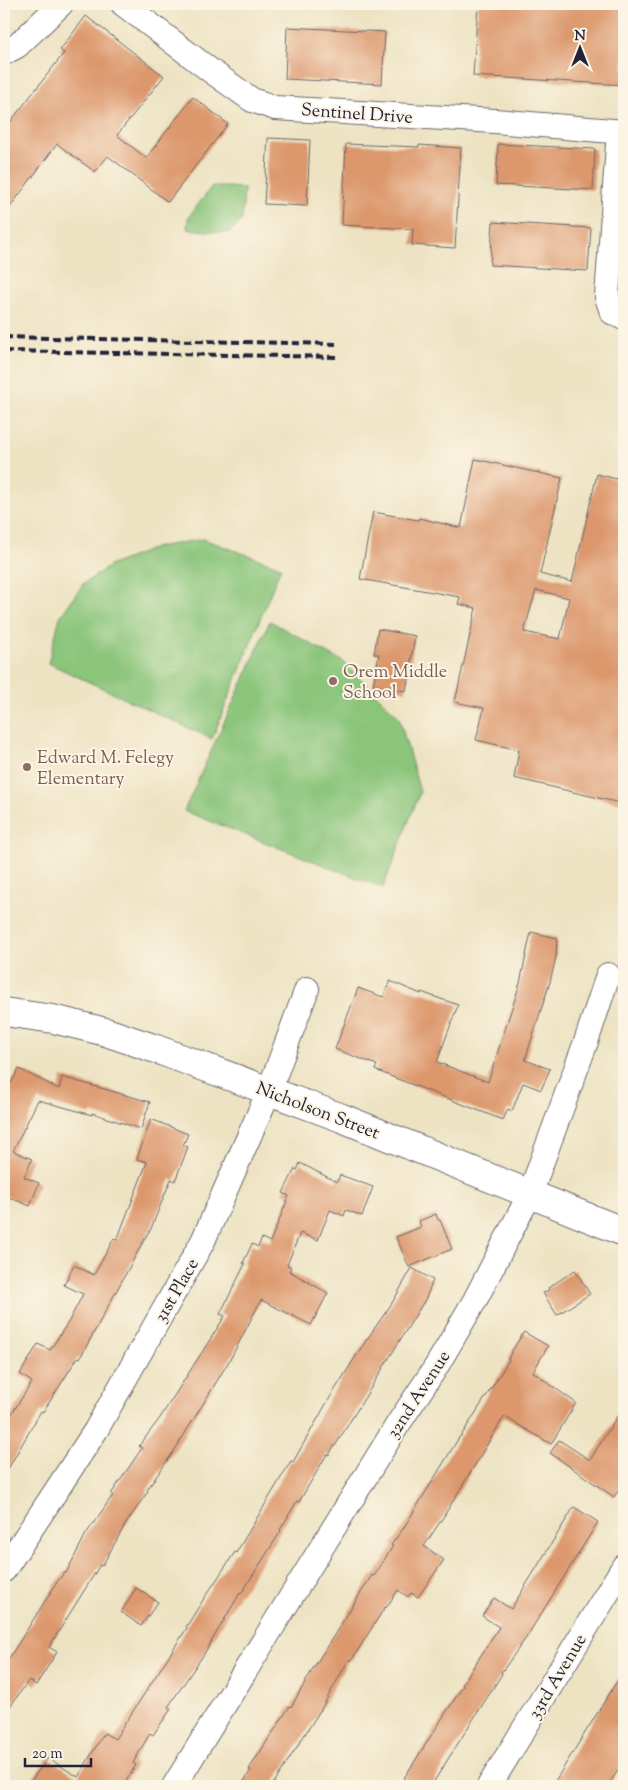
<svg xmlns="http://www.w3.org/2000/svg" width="628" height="1790" font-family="'Sorts Mill Goudy',serif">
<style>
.green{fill:#8ac57a;stroke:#56745a}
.building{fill:#dc976c;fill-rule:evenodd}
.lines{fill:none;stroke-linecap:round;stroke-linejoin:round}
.street-casing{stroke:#69666b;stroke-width:26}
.secondary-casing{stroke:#69666b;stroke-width:30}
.street{stroke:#fff;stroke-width:24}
.secondary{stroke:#fff;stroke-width:28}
.rail{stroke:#22223b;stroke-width:4;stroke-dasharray:8 4;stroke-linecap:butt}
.education-dot{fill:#8d6e63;stroke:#fcf5e5;stroke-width:2}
.labels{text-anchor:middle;stroke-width:4;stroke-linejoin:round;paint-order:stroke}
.street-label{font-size:18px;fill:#22223b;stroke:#fcf5e5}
.education-label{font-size:18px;fill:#785e54;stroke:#fcf5e5;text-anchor:start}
</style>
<rect width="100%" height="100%" fill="#fcf5e5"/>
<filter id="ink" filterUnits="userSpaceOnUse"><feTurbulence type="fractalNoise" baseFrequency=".02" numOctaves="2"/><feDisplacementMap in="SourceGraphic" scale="10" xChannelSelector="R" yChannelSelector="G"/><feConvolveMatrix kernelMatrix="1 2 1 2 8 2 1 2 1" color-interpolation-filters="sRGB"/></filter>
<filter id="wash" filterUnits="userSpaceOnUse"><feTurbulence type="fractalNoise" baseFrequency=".0096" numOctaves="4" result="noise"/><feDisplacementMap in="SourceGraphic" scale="20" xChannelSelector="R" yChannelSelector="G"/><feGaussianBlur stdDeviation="1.12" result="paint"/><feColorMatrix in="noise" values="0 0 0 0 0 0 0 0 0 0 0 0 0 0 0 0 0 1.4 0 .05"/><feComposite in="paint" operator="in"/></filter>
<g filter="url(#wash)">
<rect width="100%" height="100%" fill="#ede3c3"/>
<path class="green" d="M212 186 244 188 242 220 229 233 187 229 188 218Z
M203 539 281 567 212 739 48 663 60 617 83 584 111 565 157 547Z
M270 621 345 663 399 717 420 792 383 888 184 811Z"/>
<g id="blocks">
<path class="building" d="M478 4H624V85L473 76Z
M86 16 164 76 117 135 146 158 193 97 228 124 168 202 108 156 95 172 57 144 4 215V130L64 53 60 50Z
M287 27 385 32 382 84 285 79Z
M268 138 310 140 307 206 264 204Z
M346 144 419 147V145L461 148 455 248 412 245 413 229 342 225Z
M498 144 595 149 593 190 496 185Z
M493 222 591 228 588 271 490 265Z
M475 459 562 478 540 574 572 582 597 474 624 481V804L514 778 519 750 476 740 484 708 455 702 476 608 458 604 460 597 360 579 373 512 418 520 419 518 461 528ZM536 590 569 598 560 639 524 632Z
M378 629 415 636 406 691 373 685 379 654H374Z
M531 932 557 938 556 957 550 982 525 1060 550 1069 541 1090 523 1083 512 1111 508 1109 503 1120 395 1078 375 1070 377 1065 335 1049 358 988 383 997 390 981 421 994V992L458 1005 437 1062 488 1082 520 983Z
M19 1069 59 1089 62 1077 150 1102 141 1129 92 1113V1115L38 1100 13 1151 32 1159 24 1177 39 1183 30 1206 4 1195V1080L11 1083Z
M151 1119 188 1134 183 1145 188 1147 175 1181 171 1179 150 1231H149L80 1358 78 1357 43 1412 41 1411 4 1476V1426L32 1382 20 1374 38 1344 50 1350 69 1321 83 1294 64 1285 74 1265 94 1275 114 1238 117 1240 147 1162 137 1159Z
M300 1163 337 1182 340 1175 373 1187 362 1216 346 1210 344 1216 330 1210 318 1240 300 1233 287 1265 291 1267 289 1271 328 1293 311 1325 261 1300 232 1356 217 1381 176 1448 147 1490 148 1491 125 1525 102 1566 100 1565 49 1647 57 1652 36 1685 29 1680 4 1715V1666L57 1582 65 1572 66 1573 86 1534 113 1495 111 1494 142 1448 139 1446 160 1418 225 1316 220 1314 245 1264 243 1263 252 1244 258 1247 262 1238 270 1242 289 1196 283 1193 295 1169 297 1170Z
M436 1214 438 1220H440L452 1249 409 1267 396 1237 421 1227 419 1221Z
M412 1268 433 1280 426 1298 335 1446H334L329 1455 327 1454 299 1502 297 1501 280 1530 281 1531 241 1594 240 1593 204 1654 168 1707 171 1709 153 1735 150 1733 133 1763 136 1765 123 1786H27L48 1758 78 1777 104 1733 115 1739 187 1628 186 1627 203 1600 235 1552 236 1553 291 1461 293 1462 326 1404 361 1348 392 1303Z
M575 1270 590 1294 557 1315 543 1293 549 1290 548 1288Z
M524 1332 548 1346 533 1372 576 1403 551 1444 505 1417 502 1420 444 1516 424 1546 444 1560 418 1597 411 1593 408 1597 398 1590 386 1608 385 1607 351 1661 349 1659 323 1706 272 1786H241L251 1770 249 1769 290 1706 291 1707 314 1667 372 1575 374 1576 393 1546 391 1545 403 1529 460 1436H461L509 1360 508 1359 513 1349Z
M624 1405V1482L614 1497 550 1453 559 1440 590 1460Z
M574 1507 598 1522 526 1638 501 1673 502 1674 431 1786H416L404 1778 463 1686 462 1685 499 1627 482 1616 494 1598 511 1609Z
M136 1588 158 1602 141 1626 121 1612Z
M624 1670V1761L608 1786H552Z"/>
</g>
</g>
<g filter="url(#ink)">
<use href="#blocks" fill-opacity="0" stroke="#69666b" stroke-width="1"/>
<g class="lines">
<g class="street-casing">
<path id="street" d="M123 4 211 71 252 100 275 108 495 121 624 132
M4 53 17 46 61 4
M619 131 607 297 612 312 624 318
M4 1570 96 1430 203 1241 269 1091 307 989
M174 1786 398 1424 436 1367 475 1300 530 1194 587 1039 608 975
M489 1786 624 1566"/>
</g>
<g class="secondary-casing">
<path id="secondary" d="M4 1012 53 1019 106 1032 156 1049 342 1118 624 1232"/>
</g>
<use href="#street" class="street"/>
<use href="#secondary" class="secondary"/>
<path class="rail" d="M4 337 339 344
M4 351 339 357"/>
</g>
</g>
<g class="education-dot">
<circle cx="333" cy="681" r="5"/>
<circle cx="27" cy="767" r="5"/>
</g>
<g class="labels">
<g class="street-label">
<text transform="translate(357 113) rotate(4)" y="6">Sentinel Drive</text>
<text transform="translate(318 1110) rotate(21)" y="6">Nicholson Street</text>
<text transform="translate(176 1290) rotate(-60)" y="6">31st Place</text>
<text transform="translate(418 1394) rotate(-57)" y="6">32nd Avenue</text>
<text transform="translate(557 1676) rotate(-59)" y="6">33rd Avenue</text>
</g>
<g class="education-label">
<text x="343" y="677">Orem Middle<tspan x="343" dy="21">School</tspan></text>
<text x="37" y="763">Edward M. Felegy<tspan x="37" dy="21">Elementary</tspan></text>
</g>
</g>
<rect width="628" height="1790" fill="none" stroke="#fcf5e5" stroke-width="20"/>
<g transform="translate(580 48)" stroke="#fcf5e5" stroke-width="4" paint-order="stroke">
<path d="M0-4L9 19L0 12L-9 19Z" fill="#22223b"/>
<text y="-8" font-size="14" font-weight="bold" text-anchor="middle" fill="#22223b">N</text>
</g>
<path d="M25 1758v8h66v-8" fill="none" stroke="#22223b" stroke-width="2.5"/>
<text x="32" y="1758" font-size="15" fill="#22223b" stroke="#fcf5e5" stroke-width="4" paint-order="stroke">20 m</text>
</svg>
